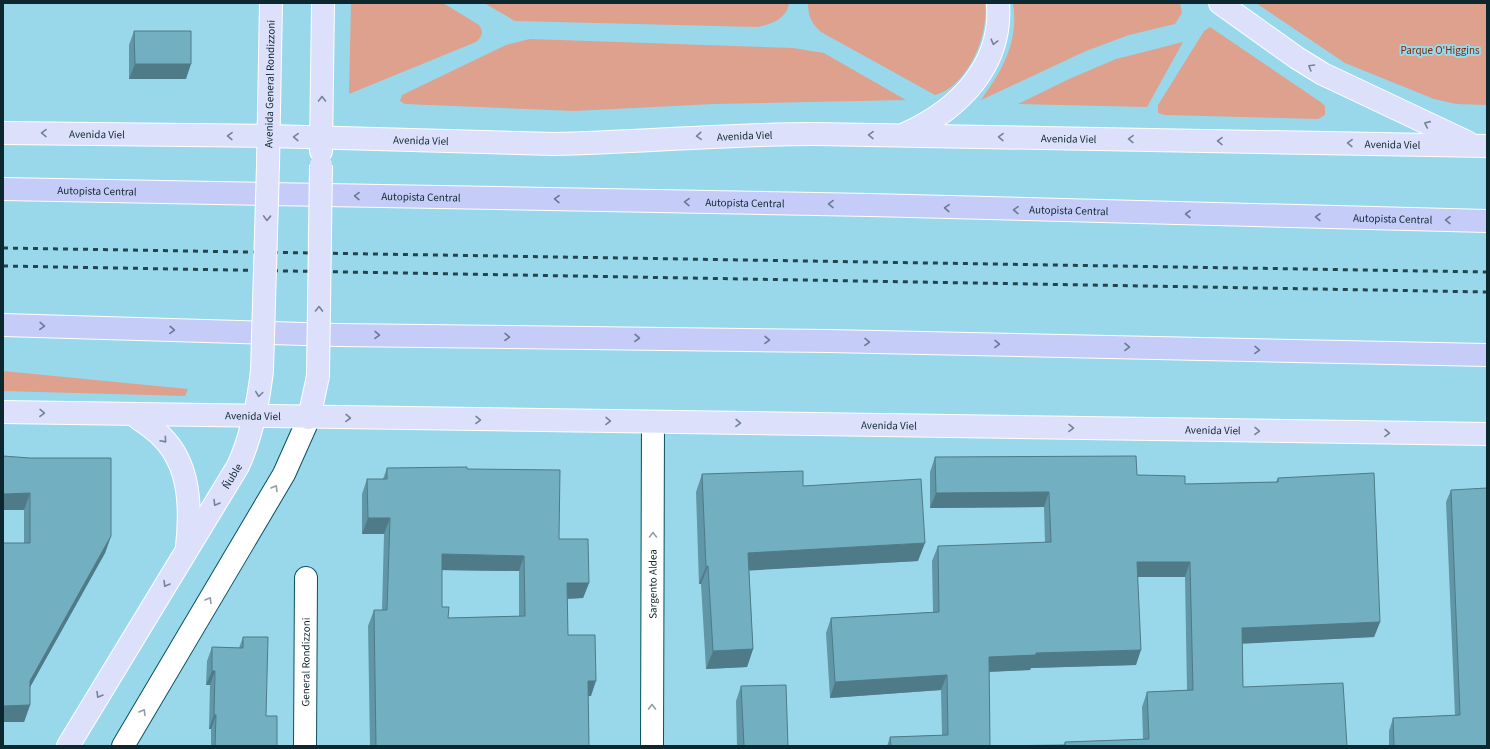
<svg xmlns="http://www.w3.org/2000/svg" width="1490" height="749" font-family="'Source Sans 3',sans-serif">
<style>
.green{fill:#dda18e}
.lines{fill:none;stroke-linecap:round;stroke-linejoin:round}
.minor-casing{stroke:#0a5060;stroke-width:24}
.major-casing{stroke:#fff;stroke-width:24}
.highway-casing{stroke:#fff;stroke-width:24}
.minor{stroke:#fff;stroke-width:22}
.major{stroke:#dce0fb;stroke-width:22}
.highway{stroke:#c5ccf8;stroke-width:22}
.rail{stroke:#24444d;stroke-width:3;stroke-dasharray:5 5;stroke-linecap:butt}
.major-bridge-casing{stroke:#fff;stroke-width:24;stroke-linecap:butt}
.major-bridge{stroke:#dce0fb;stroke-width:22}
.wall{fill:#6196a6;fill-rule:evenodd}
.shaded-wall{fill:#4f7a87}
.building{fill:#71afc1;stroke:#4f7a87;fill-rule:evenodd}
.oneway{stroke:#748494}
.oneway2{stroke:#697a93}
.oneway3{stroke:#929ea1}
.labels{text-anchor:middle;stroke-width:4;stroke-linejoin:round;paint-order:stroke}
.park-label{font-size:11px;fill:#7e2907;stroke:#99d8eb}
.street-label{font-size:11px;fill:#0d272e;stroke:#99d8eb}
</style>
<rect width="100%" height="100%" fill="#99d8eb"/>
<path class="green" d="M351 3H443L479 25C484 32 482 37 476 42L349 94Z
M484 3H789C787 19 771 24 758 27L515 21Z
M808 3H985C989 35 968 86 935 95L821 32C811 23 808 16 808 3Z
M1013 3H1180L1182 13 1175 24 1129 35 1086 51 981 100C1003 70 1019 41 1013 3Z
M1256 3H1487V105L1456 104 1434 99 1345 63Z
M1210 27 1322 103 1325 106V115L1318 119 1165 115 1158 113V105L1204 31Z
M530 39 793 48 824 53 906 100 714 104 574 111 405 104 400 101 402 95 506 45Z
M1183 42 1147 107 1018 104 1069 79 1116 59Z
M3 371 188 389 185 396 3 391Z"/>
<g class="lines">
<g class="minor-casing">
<g id="minor">
<path d="M123 746 284 474 309 418"/>
<path id="s1" d="M305 746 306 578"/>
<path id="s2" d="M652 746 653 422"/>
</g>
</g>
<g class="major-casing">
<g id="major">
<path d="M1220 3 1297 58 1323 74 1467 142"/>
<path id="s3" d="M3 133 269 136 554 144C641 142 728 134 815 134L1487 146"/>
<path d="M905 134C958 110 1003 66 998 3"/>
<path d="M321 151 323 3"/>
<path id="s4" d="M268 165 271 3"/>
<path id="s5" d="M3 412 1487 434"/>
<path d="M134 415C143 422 153 428 161 436 191 465 191 509 187 547"/>
<path d="M309 418 318 376"/>
<path id="s6" d="M68 746 238 466C252 435 258 405 262 371"/>
</g>
</g>
<g class="highway-casing">
<g id="highway">
<path id="s7" d="M3 189 870 205 1487 221"/>
<path d="M3 325 338 335 828 341 1487 355"/>
</g>
</g>
<use href="#minor" class="minor"/>
<use href="#major" class="major"/>
<use href="#highway" class="highway"/>
<path class="rail" d="M3 248 1487 272
M3 266 1487 292"/>
<g class="major-bridge-casing">
<path id="major-bridge" d="M262 371 268 165
M318 376 321 165"/>
</g>
<use href="#major-bridge" class="major-bridge"/>
</g>
<path class="wall" d="M134 31 186 79H129V45Z
M3 456 111 536 105 553 30 687V705L24 722H3V543H24V510Z
M935 457 1137 475 1185 484 1276 482 1278 478 1380 622 1374 637 1242 643 1243 687 1347 746H887L890 737 942 735 941 690 830 698 826 633 831 618 933 612 932 561 938 546 1045 543 1044 507 930 508V472ZM1138 577H1185L1187 690 1147 692 1142 707 1143 739 1065 742 1064 745 990 746 989 672 1030 670 1031 668 1136 665Z
M387 468 467 469 559 539 589 583 583 598 567 599 568 635 591 696H588L589 746H370L368 626 374 610H382L384 534H362V494L367 479H383ZM442 570 519 571V616L448 618 442 607Z
M702 474 803 486 918 561 749 570 753 649 747 667 706 669 701 584H699L696 492Z
M1451 490 1487 746H1389V731L1393 718 1455 715 1446 502Z
M243 637 266 716 277 746H211V729H209L210 685H206L207 661 212 647 239 648Z
M741 686 788 746H737L736 701Z"/>
<path class="shaded-wall" d="M135 64H191L186 79H129Z
M1049 492 1044 507 930 508 936 493Z
M30 493 24 510H3V494Z
M368 518H390L384 534H362Z
M111 536 105 553 24 698 30 681Z
M925 543 918 561 742 571 748 553Z
M442 554 524 556 519 571 436 570Z
M1137 562H1190L1185 577H1132Z
M708 566 701 584H699L706 567Z
M567 583H589L583 598 561 599Z
M1380 622 1374 637 1237 644 1242 628Z
M753 649 747 667 706 669 713 651Z
M1141 650 1136 665 1031 668 1030 670 983 672 989 657 1036 653Z
M212 671H215L210 685H206Z
M947 675 941 690 830 698 835 682Z
M588 681H596L591 696H582Z
M30 705 24 722H3V706Z
M214 715H216L211 729H209Z"/>
<path class="building" d="M134 31H191V64H135Z
M3 456 30 458H111V536L30 681V705L3 706V543H30V493L3 494Z
M1136 456 1137 475 1185 476V484L1278 482V478L1374 473 1380 622 1242 628 1243 687 1343 683 1347 746H891L890 737 948 735 947 675 835 682 831 618 939 612 938 546 1051 542 1049 492 936 493 935 457ZM1137 562H1190L1193 690 1147 692 1149 739 1065 742V745L990 746 989 657 1036 655V653L1141 650Z
M467 467V469L560 470 559 539H588L589 583H567L568 635H595L596 681H588L589 746H376L374 610H387L390 518H368L367 479H387V468ZM442 554 524 556 525 616 448 618 449 607H442Z
M803 471V486L921 479 925 543 748 553 753 649 713 651 708 566 706 567 702 474Z
M1487 488V746H1394L1393 718 1460 715 1451 490Z
M243 637H268L266 716H277V746H215L216 715H214L215 671H212V647L243 648Z
M786 685 788 746H744L741 686Z"/>
<defs><path id="oneway-chevron" d="M-2-3.5L2.5 0L-2 3.5" fill="none" stroke-width="1.6" stroke-linecap="round" stroke-linejoin="round"/></defs>
<g class="oneway">
<use href="#oneway-chevron" transform="translate(994 42) rotate(105)"/>
<use href="#oneway-chevron" transform="translate(1311 67) rotate(-149)"/>
<use href="#oneway-chevron" transform="translate(322 99) rotate(-90)"/>
<use href="#oneway-chevron" transform="translate(1427 124) rotate(-156)"/>
<use href="#oneway-chevron" transform="translate(44 133) rotate(-179)"/>
<use href="#oneway-chevron" transform="translate(871 135) rotate(-179)"/>
<use href="#oneway-chevron" transform="translate(230 136) rotate(-179)"/>
<use href="#oneway-chevron" transform="translate(699 136) rotate(176)"/>
<use href="#oneway-chevron" transform="translate(296 137) rotate(-178)"/>
<use href="#oneway-chevron" transform="translate(1001 137) rotate(-179)"/>
<use href="#oneway-chevron" transform="translate(1131 139) rotate(-179)"/>
<use href="#oneway-chevron" transform="translate(1220 141) rotate(-179)"/>
<use href="#oneway-chevron" transform="translate(1350 143) rotate(-179)"/>
<use href="#oneway-chevron" transform="translate(267 218) rotate(92)"/>
<use href="#oneway-chevron" transform="translate(319 309) rotate(-89)"/>
<use href="#oneway-chevron" transform="translate(259 394) rotate(98)"/>
<use href="#oneway-chevron" transform="translate(42 413) rotate(1)"/>
<use href="#oneway-chevron" transform="translate(348 418) rotate(1)"/>
<use href="#oneway-chevron" transform="translate(478 420) rotate(1)"/>
<use href="#oneway-chevron" transform="translate(608 421) rotate(1)"/>
<use href="#oneway-chevron" transform="translate(738 423) rotate(1)"/>
<use href="#oneway-chevron" transform="translate(1071 428) rotate(1)"/>
<use href="#oneway-chevron" transform="translate(1257 431) rotate(1)"/>
<use href="#oneway-chevron" transform="translate(1387 433) rotate(1)"/>
<use href="#oneway-chevron" transform="translate(164 440) rotate(49)"/>
<use href="#oneway-chevron" transform="translate(216 503) rotate(121)"/>
<use href="#oneway-chevron" transform="translate(166 584) rotate(121)"/>
<use href="#oneway-chevron" transform="translate(99 695) rotate(121)"/>
</g>
<g class="oneway2">
<use href="#oneway-chevron" transform="translate(357 196) rotate(-179)"/>
<use href="#oneway-chevron" transform="translate(557 199) rotate(-179)"/>
<use href="#oneway-chevron" transform="translate(687 202) rotate(-179)"/>
<use href="#oneway-chevron" transform="translate(831 204) rotate(-179)"/>
<use href="#oneway-chevron" transform="translate(947 208) rotate(-178)"/>
<use href="#oneway-chevron" transform="translate(1016 210) rotate(-179)"/>
<use href="#oneway-chevron" transform="translate(1188 214) rotate(-179)"/>
<use href="#oneway-chevron" transform="translate(1318 217) rotate(-179)"/>
<use href="#oneway-chevron" transform="translate(1448 220) rotate(-179)"/>
<use href="#oneway-chevron" transform="translate(42 326) rotate(2)"/>
<use href="#oneway-chevron" transform="translate(172 330) rotate(2)"/>
<use href="#oneway-chevron" transform="translate(377 335) rotate(1)"/>
<use href="#oneway-chevron" transform="translate(507 337) rotate(1)"/>
<use href="#oneway-chevron" transform="translate(637 338) rotate(1)"/>
<use href="#oneway-chevron" transform="translate(767 340) rotate(1)"/>
<use href="#oneway-chevron" transform="translate(867 342) rotate(1)"/>
<use href="#oneway-chevron" transform="translate(997 344) rotate(1)"/>
<use href="#oneway-chevron" transform="translate(1127 347) rotate(1)"/>
<use href="#oneway-chevron" transform="translate(1257 350) rotate(1)"/>
</g>
<g class="oneway3">
<use href="#oneway-chevron" transform="translate(275 488) rotate(-59)"/>
<use href="#oneway-chevron" transform="translate(653 535) rotate(-90)"/>
<use href="#oneway-chevron" transform="translate(209 600) rotate(-59)"/>
<use href="#oneway-chevron" transform="translate(652 707) rotate(-90)"/>
<use href="#oneway-chevron" transform="translate(143 712) rotate(-59)"/>
</g>
<g class="labels">
<g class="park-label">
<text x="1440" y="54">Parque O'Higgins</text>
</g>
<g class="street-label">
<text dy="4" stroke="none"><textPath href="#s4" startOffset="81">Avenida General Rondizzoni</textPath></text>
<text dy="4" stroke="none"><textPath href="#s3" startOffset="94">Avenida Viel</textPath></text>
<text dy="4" stroke="none"><textPath href="#s3" startOffset="742">Avenida Viel</textPath></text>
<text dy="4" stroke="none"><textPath href="#s3" startOffset="1066">Avenida Viel</textPath></text>
<text dy="4" stroke="none"><textPath href="#s3" startOffset="418">Avenida Viel</textPath></text>
<text dy="4" stroke="none"><textPath href="#s3" startOffset="1390">Avenida Viel</textPath></text>
<text dy="4" stroke="none"><textPath href="#s7" startOffset="94">Autopista Central</textPath></text>
<text dy="4" stroke="none"><textPath href="#s7" startOffset="418">Autopista Central</textPath></text>
<text dy="4" stroke="none"><textPath href="#s7" startOffset="742">Autopista Central</textPath></text>
<text dy="4" stroke="none"><textPath href="#s7" startOffset="1066">Autopista Central</textPath></text>
<text dy="4" stroke="none"><textPath href="#s7" startOffset="1390">Autopista Central</textPath></text>
<text dy="4" stroke="none"><textPath href="#s5" startOffset="250">Avenida Viel</textPath></text>
<text dy="4" stroke="none"><textPath href="#s5" startOffset="886">Avenida Viel</textPath></text>
<text dy="4" stroke="none"><textPath href="#s5" startOffset="1210">Avenida Viel</textPath></text>
<text dy="4" stroke="none"><textPath href="#s6" startOffset="316">Ñuble</textPath></text>
<text dy="4" stroke="none"><textPath href="#s2" startOffset="162">Sargento Aldea</textPath></text>
<text dy="4" stroke="none"><textPath href="#s1" startOffset="84">General Rondizzoni</textPath></text>
</g>
</g>
<rect width="1490" height="749" fill="none" stroke="#0d272e" stroke-width="8"/>
</svg>
